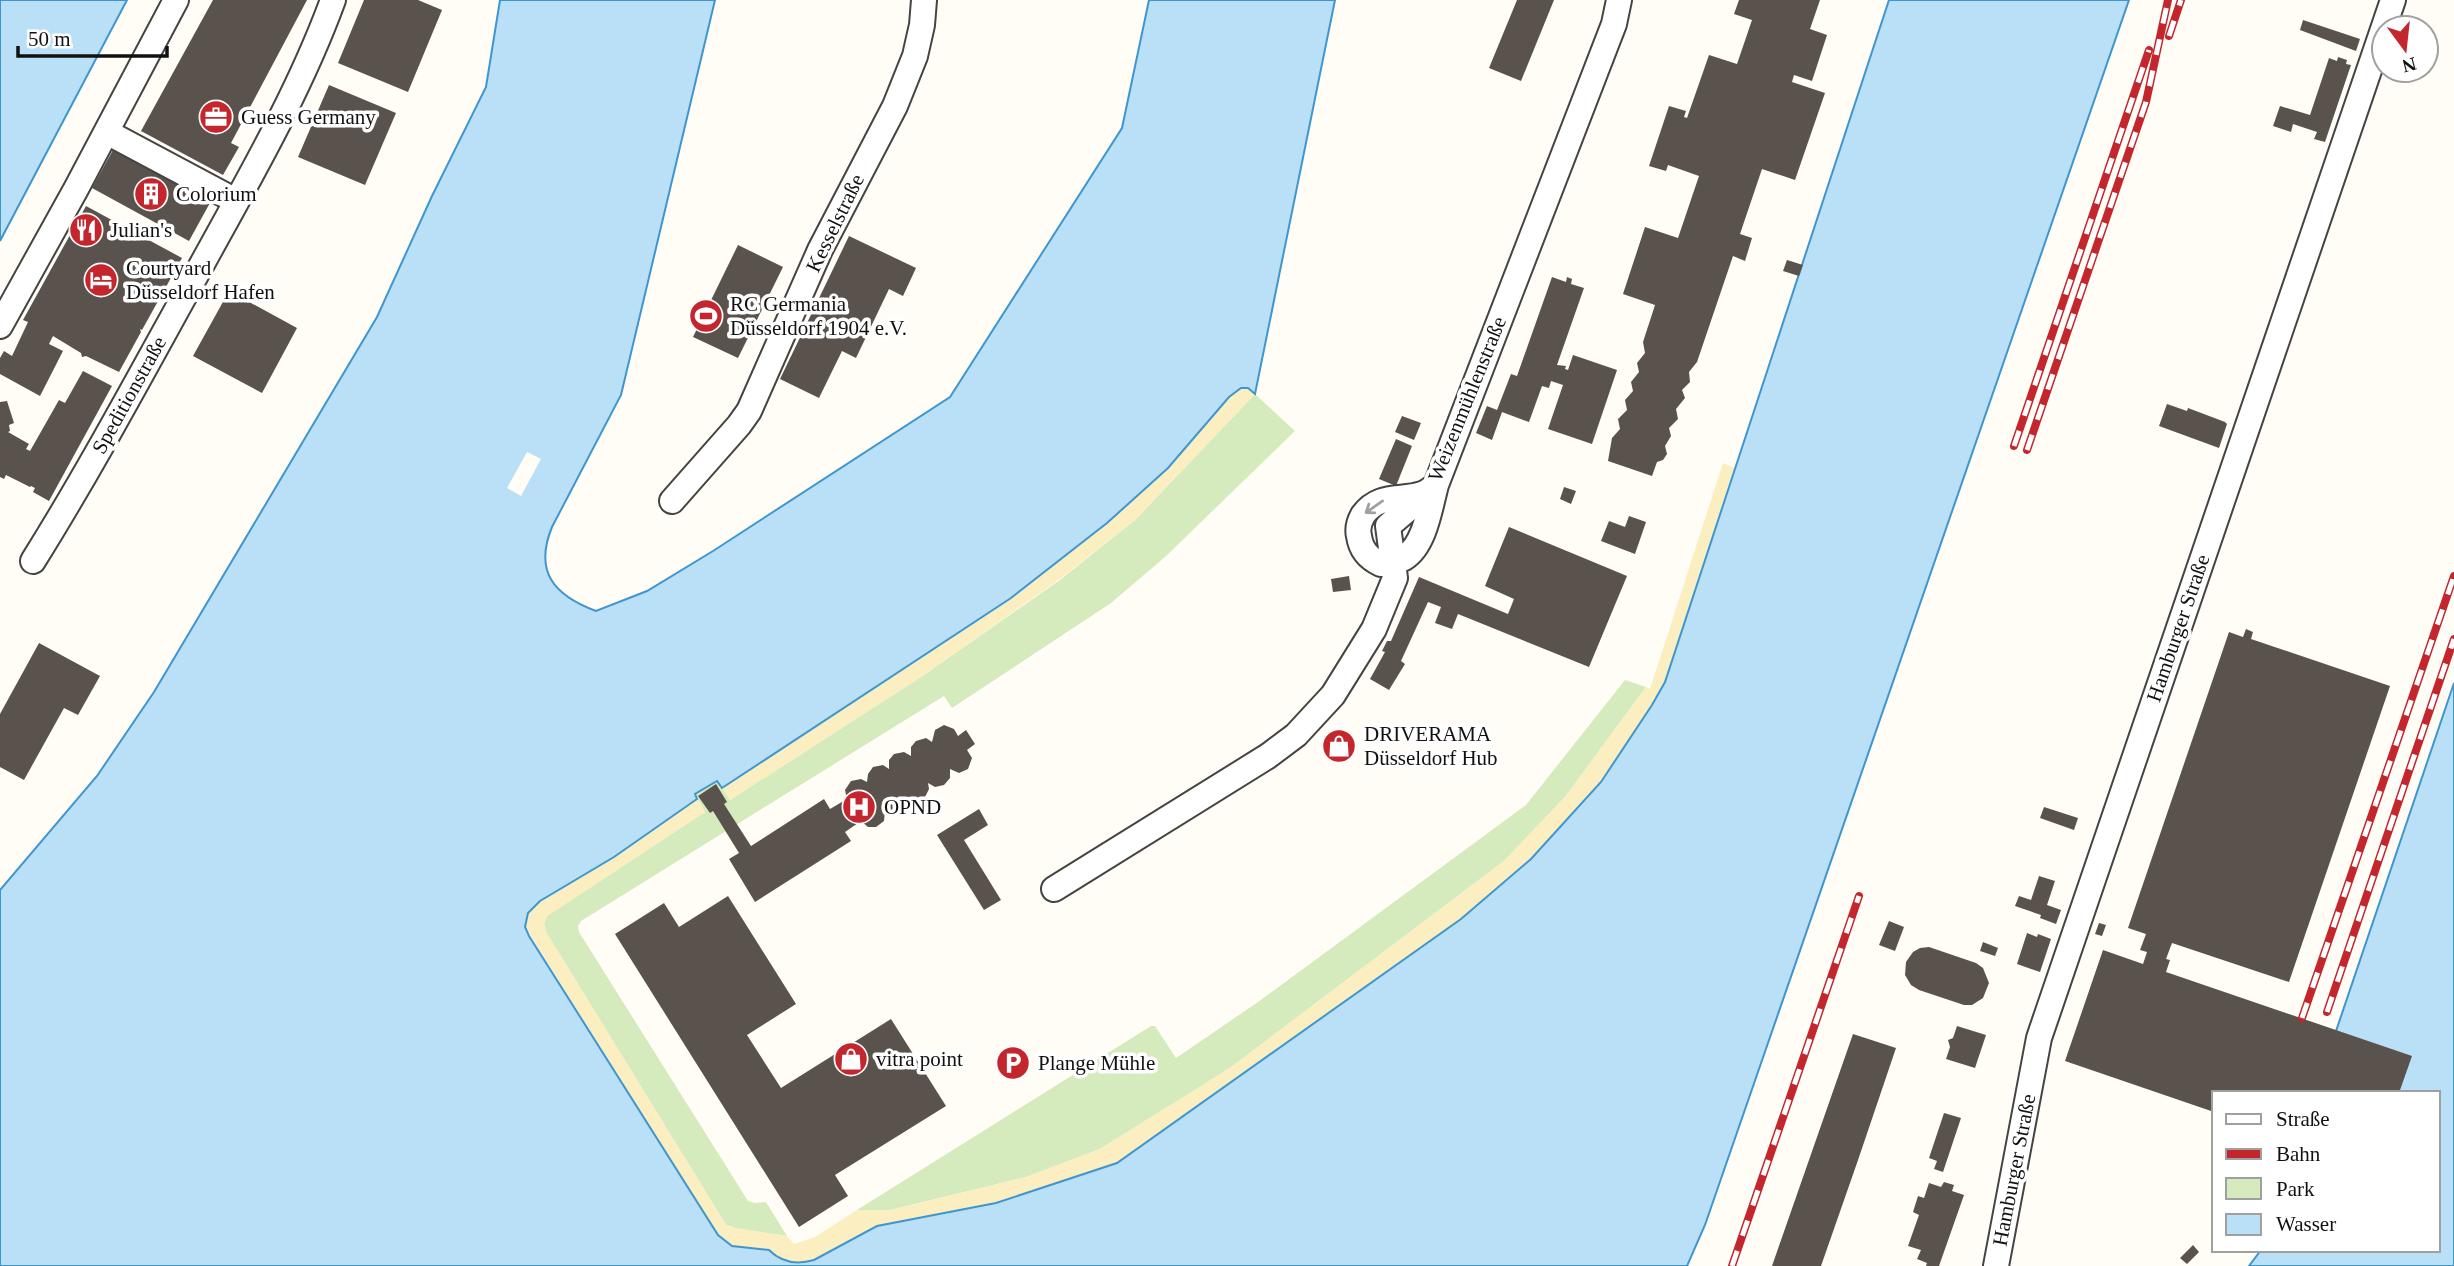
<svg xmlns="http://www.w3.org/2000/svg" width="2454" height="1266" font-family="Georgia,serif">
<style>
.green{fill:#d5ebbd}
.sand{fill:#fbeec1}
.water{fill:#b9e0f7;stroke:#3f96cf;stroke-width:2}
.pier{fill:#fffdf5}
.building{fill:#5a524d}
.lines{fill:none;stroke-linecap:round;stroke-linejoin:round}
.street-casing{stroke:#444;stroke-width:28}
.street{stroke:#fff;stroke-width:24}
.rail-casing{stroke:#c4262e;stroke-width:8}
.rail{stroke:#fff;stroke-width:5;stroke-dasharray:16;stroke-linecap:butt}
.oneway{stroke:#a0a0a0}
.labels{text-anchor:middle;stroke-width:7;stroke-linejoin:round;paint-order:stroke}
.poi-label{font-size:21px;fill:#111;stroke:#fff;text-anchor:start}
.street-label{font-size:21px;fill:#111;stroke:#fff}
</style>
<rect width="100%" height="100%" fill="#fffdf5"/>
<path class="green" d="M1255 394 1295 431 1165 557 1111 603 952 708 944 696 581 921 578 926 579 932 748 1201 755 1203 766 1202 787 1236 742 1230 726 1225 546 932 544 924 547 916 705 812 695 795 717 780 730 800 921 677 1060 580 1135 520Z
M1625 680 1646 687 1565 797 1504 861 1230 1068 1100 1149 1026 1177 890 1210H857L1151 1026H1155L1176 1058 1258 1002 1526 805Z"/>
<path class="sand" d="M1241 388H1248L1255 394 1135 520 1060 579 921 677 730 800 722 788 1011 598 1107 523 1168 468 1229 397Z
M1723 463 1734 468 1665 682 1652 705 1601 782 1531 859 1461 919 1117 1163 996 1203 877 1226 814 1260C796 1266 782 1263 769 1250L732 1246 718 1235 525 927 528 913 540 901 614 857 697 799 705 812 547 916 544 925 546 932 726 1225 730 1227 787 1236 794 1244 815 1237 857 1210H891L1026 1177 1100 1149 1230 1068 1504 861 1565 797 1646 687 1650 689Z"/>
<path class="water" d="M0 0H127L0 241Z
M500 0H715L621 395 552 527C534 571 553 595 596 611L647 591 713 551 950 397 1122 128 1149 0H1335L1255 394 1248 388H1241L1229 397 1168 468 1107 523 1011 598 722 788 717 781 695 794 697 799 614 857 540 901 528 913 525 927 529 936 718 1235 732 1246 769 1250C782 1263 797 1265 814 1260L877 1226 996 1203 1117 1163 1461 919 1531 859 1601 782 1652 705 1665 682 1889 0H2129L1705 1225 1687 1266H0V890L97 776 154 692 377 317 432 196 486 87Z
M2454 683V1266H2249L2261 1250H2438V1093H2315Z"/>
<path class="pier" d="M527 452 541 459 521 496 507 488Z"/>
<path class="building" d="M213 0H307L231 143 239 147 223 175 141 131Z
M364 0H418L442 10 408 92 338 63Z
M1517 0H1554L1521 81 1489 68Z
M1739 0H1820L1810 29 1827 35 1812 81 1794 75 1792 82 1825 93 1795 180 1762 169 1740 234 1752 238 1745 261 1733 256 1697 362 1689 372 1690 382 1682 390 1685 398 1676 409 1678 419 1669 428 1671 436 1665 446 1667 454 1663 460 1657 462 1652 476 1608 461 1612 438 1620 429 1618 419 1627 410 1625 400 1633 391 1631 382 1639 372 1637 363 1645 353 1643 342 1655 305 1623 294 1645 227 1678 238 1699 176 1668 165 1666 171 1649 166 1669 106 1686 111 1684 117 1687 118 1709 55 1737 64 1752 20 1734 14Z
M2303 20 2360 39 2356 51 2300 30Z
M2338 57 2347 60 2346 64 2351 65 2325 142 2314 139 2317 132 2293 124 2291 132 2273 126 2280 106 2310 115 2329 58 2337 61Z
M329 85 396 113 365 185 298 157Z
M114 148 211 201 189 241 92 188Z
M86 206 182 258 142 330 140 329 141 332 119 372 86 356 82 357 81 353 53 336 49 344 63 351 40 396 0 374V358L4 351 12 356 28 322 23 320Z
M849 236 916 268 903 296 889 289 856 358 842 351 819 398 780 379Z
M738 245 783 267 738 358 693 337Z
M1787 260 1803 265 1799 276 1783 271Z
M1552 277 1566 282 1567 277 1572 279 1571 284 1584 288 1557 365 1566 366 1565 369 1568 370 1573 355 1617 370 1592 444 1548 429 1563 385 1551 381 1549 388 1542 386 1529 422 1502 412 1492 440 1476 433 1487 406 1497 410 1511 374 1517 376Z
M229 291 297 328 262 393 193 356Z
M83 371 112 386 49 501 33 492 35 488 31 486 30 487 6 475 4 479 0 477V402L7 401 14 423 9 425 10 431 8 432 29 444 26 449 30 451 59 400 65 403Z
M2167 404 2187 411 2188 408 2225 422 2227 424 2219 448 2159 426Z
M1402 416 1421 423 1414 440 1395 432Z
M1396 439 1412 446 1396 486 1379 479Z
M1564 487 1576 491 1571 504 1560 499Z
M1629 516 1646 522 1635 554 1601 541 1609 521 1625 527Z
M1509 527 1627 576 1589 667 1458 614 1452 629 1435 623 1441 607 1428 602 1401 661 1405 664 1389 690 1370 679 1385 652 1382 651 1387 641H1391L1419 577 1508 614 1514 599 1485 586Z
M1349 576 1351 590 1333 592 1331 579Z
M2246 629 2253 632 2251 639 2390 686 2289 982 2172 943 2166 959 2170 960 2166 972 2412 1056 2399 1093H2214V1112L2065 1061 2103 950 2143 964 2147 952 2140 950 2146 934 2128 928 2229 632 2243 637Z
M39 643 100 676 78 715 64 708 24 780 0 767V714Z
M944 725 954 729 958 736 966 730 975 744 967 750 972 758 968 769 959 773 950 769V778L944 785 935 787 928 783 929 789 925 797 917 801 907 797V806L904 811 895 815 885 811 884 821 876 827H868L861 821 845 832 851 841 755 902 729 859 739 853 713 811 710 813 698 796 716 784 727 802 724 804 751 846 824 799 830 809 847 799 845 790 851 781 861 779 867 782 868 774 873 767 883 765 889 769V760L894 754 904 752 911 756V747L916 741 926 738 932 742 935 730Z
M2044 807 2078 818 2074 830 2040 818Z
M979 809 988 825 964 840 1001 900 984 910 937 835Z
M2039 876 2055 881 2047 905 2061 910 2056 924 2040 918 2041 915 2015 906 2019 896 2031 900Z
M728 896 796 1004 747 1035 781 1088 891 1019 946 1106 835 1175 848 1196 799 1227 615 934 664 903 679 927Z
M1889 921 1904 927 1895 951 1879 945Z
M2099 923 2106 925 2102 936 2095 934Z
M2027 933 2037 937 2038 934 2051 939 2040 972 2017 964Z
M1983 942 1998 948 1995 956 1980 951Z
M1929 947 1976 963 1983 968 1989 983 1983 998 1972 1005H1964L1919 990 1911 985 1905 975 1906 962 1913 952 1920 948Z
M1957 1026 1986 1035 1975 1068 1946 1059 1950 1047 1948 1040 1953 1038Z
M1853 1034 1896 1048 1857 1163 1821 1266H1772Z
M1944 1113 1961 1118 1943 1172 1934 1169 1937 1161 1929 1158Z
M1944 1182 1954 1185 1952 1191 1964 1195 1939 1266H1926L1927 1263 1917 1259 1921 1250 1908 1246 1919 1215 1913 1212 1918 1196 1924 1198 1929 1183 1941 1187Z
M2193 1245 2199 1252 2187 1264 2180 1258Z"/>
<g class="lines">
<g class="street-casing">
<path id="street" d="M116 137 236 201
M0 326 76 189 176 0
M1436 485C1432 488 1428 492 1422 494 1401 501 1379 493 1363 515 1359 522 1357 528 1359 536 1361 550 1368 558 1381 564 1389 562 1397 562 1404 558 1425 545 1430 507 1436 485L1614 24 1619 0
M672 501 739 425 749 411 820 250 895 106 915 56 922 25 924 0
M33 561C93 465 146 365 201 266 248 180 299 93 333 0
M1054 889 1268 756 1296 735 1333 695 1374 629 1395 578 1388 526 1428 492
M1996 1266 2039 1038 2393 0"/>
</g>
<use href="#street" class="street"/>
<g class="rail-casing">
<path id="rail" d="M2169 36 2181 0
M2014 446 2149 50
M2027 450 2146 102 2168 0
M2327 1012 2454 639
M2302 1018 2454 576
M1732 1266 1859 896"/>
</g>
<use href="#rail" class="rail"/>
</g>
<defs><path id="oneway-shaft" d="M-6 0H5M1.5-3L5.5 0L1.5 3" fill="none" stroke-width="1.6" stroke-linecap="round" stroke-linejoin="round" transform="scale(1.75)"/></defs>
<use class="oneway" href="#oneway-shaft" transform="translate(1374 507) rotate(145)"/>
<defs>
<g id="office-disc" transform="scale(1.75)"><circle r="9.5" fill="#c4262e" stroke="#fff"/><path d="M-6-3h4V-5.5h4V-3h4V5H-6ZM-1-4.5V-3h2v-1.5ZM-6 0V1H6V0Z" fill="#fff"/></g>
<g id="building-disc" transform="scale(1.75)"><circle r="9.5" fill="#c4262e" stroke="#fff"/><path d="M-4-6H4V6H1V3H-1V6H-4ZM-2.5-4.3h1.7v1.8h-1.7ZM.8-4.3h1.7v1.8H.8ZM-2.5-1h1.7V.8h-1.7ZM.8-1h1.7V.8H.8Z" fill="#fff"/></g>
<g id="restaurant-disc" transform="scale(1.75)"><circle r="9.5" fill="#c4262e" stroke="#fff"/><path d="M-5-6h1v4h1v-4h1v4h1v-4h1v5L-1.5 .5V6h-2V.5L-5-1ZM5-6V6H3V1.5H1.5Q1.5-4 5-6Z" fill="#fff"/></g>
<g id="hotel-disc" transform="scale(1.75)"><circle r="9.5" fill="#c4262e" stroke="#fff"/><path d="M-6-4.5h1.5V1H6V5H4.5V3h-9V5H-6ZM-4 0a1.8 1.8 0 1 1 3.6 0ZM.5 0V-2.5h3Q6-2.5 6 0Z" fill="#fff"/></g>
<g id="stadium-disc" transform="scale(1.75)"><circle r="9.5" fill="#c4262e" stroke="#fff"/><path d="M0-5a6.5 5 0 1 0 0 10a6.5 5 0 1 0 0-10ZM-3.5-1.8h7v3.6h-7Z" fill="#fff"/></g>
<g id="shop-disc" transform="scale(1.75)"><circle r="9.5" fill="#c4262e" stroke="#fff"/><path d="M-5-2.5h2.3a2.7 3.5 0 0 1 5.4 0H5L5.5 6h-11ZM-1.5-2.5h3a1.5 2.3 0 0 0-3 0Z" fill="#fff"/></g>
<g id="hospital-disc" transform="scale(1.75)"><circle r="9.5" fill="#c4262e" stroke="#fff"/><path d="M-5-5h3v3.5h4V-5h3V5h-3V1.5h-4V5h-3Z" fill="#fff"/></g>
<g id="parking-disc" transform="scale(1.75)"><circle r="9.5" fill="#c4262e" stroke="#fff"/><path d="M-3.5-5.5H1a3.5 3.5 0 0 1 0 7H-1V5.5H-3.5ZM-1-3.4V-.6H.8a1.4 1.4 0 0 0 0-2.8Z" fill="#fff"/></g>
</defs>
<g fill-rule="evenodd">
<use href="#office-disc" x="216" y="117"/>
<use href="#building-disc" x="151" y="194"/>
<use href="#restaurant-disc" x="86" y="230"/>
<use href="#hotel-disc" x="101" y="280"/>
<use href="#stadium-disc" x="706" y="316"/>
<use href="#shop-disc" x="1339" y="746"/>
<use href="#hospital-disc" x="859" y="807"/>
<use href="#shop-disc" x="851" y="1059"/>
<use href="#parking-disc" x="1013" y="1063"/>
</g>
<g class="labels">
<g class="poi-label">
<text x="241" y="124">Guess Germany</text>
<text x="176" y="201">Colorium</text>
<text x="110" y="237">Julian's</text>
<text x="126" y="275">Courtyard<tspan x="126" dy="24">Düsseldorf Hafen</tspan></text>
<text x="730" y="311">RC Germania<tspan x="730" dy="24">Düsseldorf 1904 e.V.</tspan></text>
<text x="1364" y="741">DRIVERAMA<tspan x="1364" dy="24">Düsseldorf Hub</tspan></text>
<text x="884" y="814">OPND</text>
<text x="876" y="1066">vitra point</text>
<text x="1038" y="1070">Plange Mühle</text>
</g>
<g class="street-label">
<text transform="translate(835 223) rotate(-64)" y="7">Kesselstraße</text>
<text transform="translate(129 395) rotate(-61)" y="7">Speditionstraße</text>
<text transform="translate(1467 399) rotate(-68)" y="7">Weizenmühlenstraße</text>
<text transform="translate(2178 628) rotate(-71)" y="7">Hamburger Straße</text>
<text transform="translate(2014 1170) rotate(-79)" y="7">Hamburger Straße</text>
</g>
</g>
<rect x="2212" y="1091" width="228" height="161" fill="#ffffff" stroke="#a0a0a0" stroke-width="2"/>
<rect x="2226" y="1114" width="35" height="10" fill="#ffffff" stroke="#a0a0a0" stroke-width="2"/>
<text x="2276" y="1126" font-size="21" fill="#111111">Straße</text>
<rect x="2226" y="1149" width="35" height="10" fill="#c4262e" stroke="#a0a0a0" stroke-width="2"/>
<text x="2276" y="1161" font-size="21" fill="#111111">Bahn</text>
<rect x="2226" y="1178" width="35" height="21" fill="#d5ebbd" stroke="#a0a0a0" stroke-width="2"/>
<text x="2276" y="1196" font-size="21" fill="#111111">Park</text>
<rect x="2226" y="1214" width="35" height="21" fill="#b9e0f7" stroke="#a0a0a0" stroke-width="2"/>
<text x="2276" y="1231" font-size="21" fill="#111111">Wasser</text>
<g transform="translate(2405 49) rotate(165)"><circle r="33" fill="#ffffff" stroke="#a0a0a0" stroke-width="2"/>
<path d="M0-5L12 26L0 18L-12 26Z" fill="#c4262e"/>
<text y="-10" font-size="19" font-weight="bold" text-anchor="middle" fill="#111111">N</text>
</g>
<path d="M18 46v10h149v-10" fill="none" stroke="#111111" stroke-width="3.5"/>
<text x="28" y="46" font-size="21" fill="#111111" stroke="#ffffff" stroke-width="5" paint-order="stroke">50 m</text>
</svg>
